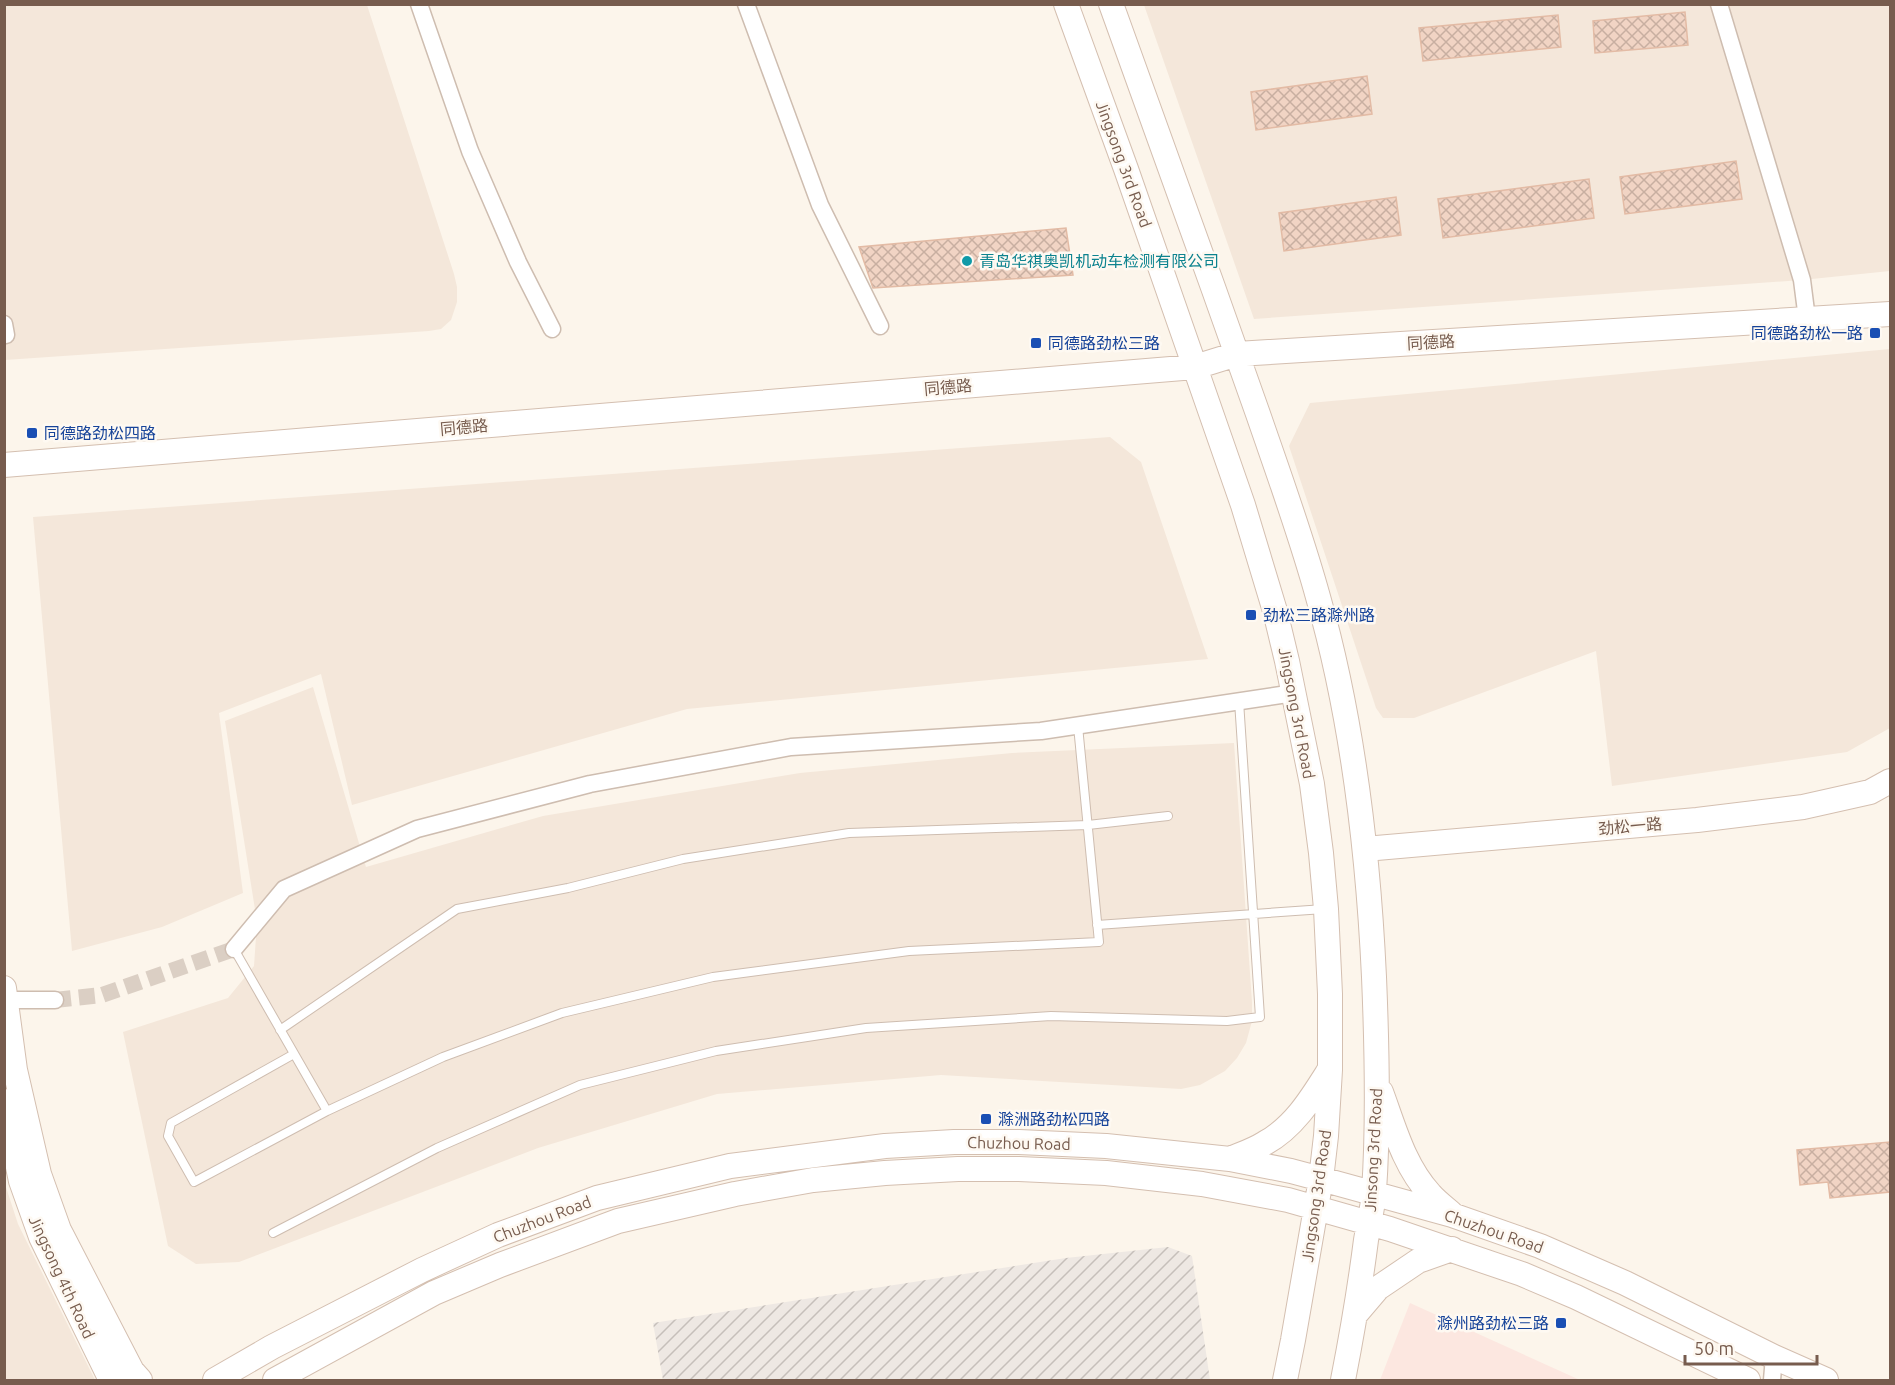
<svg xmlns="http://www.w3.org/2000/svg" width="1895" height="1385" font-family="Ubuntu,'Noto Sans SC',sans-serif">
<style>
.residential{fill:#f4e7da}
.commercial{fill:#fce7e0}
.industrial{fill:url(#industrial-furrows)}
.building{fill:url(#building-cross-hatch);stroke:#e3bba5;stroke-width:1.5}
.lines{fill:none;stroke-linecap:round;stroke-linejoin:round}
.street-tunnel{stroke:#dbcfc4;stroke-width:16;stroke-dasharray:16 8;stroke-linecap:butt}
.lane-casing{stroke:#cebdb0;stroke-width:10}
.street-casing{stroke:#cebdb0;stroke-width:19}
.secondary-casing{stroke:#d4bfb0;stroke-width:26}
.lane{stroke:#fff;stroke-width:8}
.street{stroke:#fff;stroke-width:16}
.secondary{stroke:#fff;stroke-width:24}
.culture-dot{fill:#0f9aa8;stroke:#fef9f2;stroke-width:2}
.transit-dot{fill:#1a4fb4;stroke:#fef9f2;stroke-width:2}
.labels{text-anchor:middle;stroke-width:5;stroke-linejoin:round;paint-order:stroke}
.street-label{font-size:16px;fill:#775c4e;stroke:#fef9f2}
.culture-label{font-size:16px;fill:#0d838f;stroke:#fef9f2;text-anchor:start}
.transit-label{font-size:16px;fill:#164399;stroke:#fef9f2;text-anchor:start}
</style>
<defs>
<pattern id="industrial-furrows" width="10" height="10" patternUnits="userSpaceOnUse" patternTransform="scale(1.5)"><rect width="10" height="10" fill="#eee8e3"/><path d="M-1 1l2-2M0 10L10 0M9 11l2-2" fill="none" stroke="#c6bfba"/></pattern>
<pattern id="building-cross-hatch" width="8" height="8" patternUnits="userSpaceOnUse" patternTransform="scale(1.5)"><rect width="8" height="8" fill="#f1d4c4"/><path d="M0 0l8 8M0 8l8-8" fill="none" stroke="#c8afa1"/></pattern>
</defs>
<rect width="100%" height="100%" fill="#fcf5eb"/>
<path class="residential" d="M5 5H367L454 274 457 287V302L451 320 441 329 429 331 5 360Z
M1144 5H1890V271L1802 280 1254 319Z
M1890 349V728L1847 752 1612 786 1596 651 1414 718H1383L1376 708 1289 446 1310 403Z
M1110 437 1141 462 1208 659 687 709 352 805 321 674 219 713 243 893 162 927 72 951 33 517Z
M313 687 366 867 543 816 800 773 1012 753 1234 743 1252 1002V1021L1246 1043 1237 1058 1225 1071 1200 1085 1181 1089 941 1075 717 1094 538 1148 239 1262 196 1264 168 1246 123 1032 228 998 254 966 257 922 225 721Z
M4 1181 18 1224 95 1380H5Z"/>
<path class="commercial" d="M1410 1303 1580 1380H1380Z"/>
<path class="industrial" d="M1168 1247 1192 1256 1210 1380H663L653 1323 1066 1258Z"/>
<path class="building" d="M1685 12 1688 45 1595 53 1593 21Z
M1558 15 1561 47 1423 61 1419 28Z
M1367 76 1372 114 1256 130 1251 92Z
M1736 161 1742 199 1625 214 1620 177Z
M1589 179 1594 218 1443 238 1438 199Z
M1396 197 1401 235 1284 251 1279 213Z
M1066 228 1073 275 873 288 859 247Z
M1890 1142V1192L1830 1198 1828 1182 1800 1185 1797 1150Z"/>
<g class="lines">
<path class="street-tunnel" d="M55 1000 102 995 234 949"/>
<g class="lane-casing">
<path id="lane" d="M1097 925 1324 909
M234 949 327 1111
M280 1030 457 909 568 888 683 859 849 833 1088 825 1168 816
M294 1054 171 1123 168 1136 194 1182 327 1111 443 1057 562 1013 713 977 909 951 1099 942 1078 726
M273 1233 437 1148 580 1085 716 1051 866 1028 1051 1016 1227 1021 1260 1017 1239 701"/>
</g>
<g class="street-casing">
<path id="street" d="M419 4 470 151 518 262 552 329
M746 4 820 205 880 326
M1719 4 1802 280 1807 319
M4 324 6 335
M234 949 284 889 417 829 590 784 791 747 1041 731 1294 693
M4 1000H55
M1772 1380 1774 1357"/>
</g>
<g class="secondary-casing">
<path id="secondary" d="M1066 4 1126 169 1243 505 1275 611 1287 661 1312 784 1321 853 1326 909 1330 994V1070L1326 1136 1321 1179 1293 1340 1285 1380
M1111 4C1160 141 1210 277 1258 414 1279 475 1301 535 1318 597 1353 720 1368 849 1374 977 1377 1048 1379 1120 1374 1191 1373 1207 1369 1223 1366 1240 1360 1287 1352 1334 1343 1380
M4 465 1195 367 1237 354 1890 314
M1365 849 1697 820 1803 807 1870 792 1890 781
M4 988 15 1070 39 1174 59 1230 132 1371 140 1380
M1381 1092C1394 1127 1404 1166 1430 1194 1436 1201 1444 1207 1451 1213
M4 1101 21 1181 41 1237 111 1380
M1230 1159C1242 1154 1254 1150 1265 1143 1294 1127 1311 1099 1328 1072
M1355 1315 1378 1288 1418 1261 1452 1249
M215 1380 272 1347 422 1270 498 1235 597 1198 730 1166 885 1146 954 1142H1019L1106 1146 1230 1159 1291 1171 1321 1179 1452 1215 1540 1246 1625 1283 1774 1357 1826 1380
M275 1380 434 1293 500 1265 618 1221 735 1194 813 1180 885 1173 958 1169H1019L1106 1173 1202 1184 1288 1200 1390 1229 1522 1274 1576 1297 1748 1380"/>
</g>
<use href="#lane" class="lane"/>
<use href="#street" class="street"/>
<use href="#secondary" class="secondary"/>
</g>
<circle class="culture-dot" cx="967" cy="261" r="6"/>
<g class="transit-dot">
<rect x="1869" y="327" width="12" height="12" rx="3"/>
<rect x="1030" y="337" width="12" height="12" rx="3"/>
<rect x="26" y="427" width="12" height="12" rx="3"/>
<rect x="1245" y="609" width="12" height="12" rx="3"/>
<rect x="980" y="1113" width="12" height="12" rx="3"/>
<rect x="1555" y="1317" width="12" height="12" rx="3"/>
</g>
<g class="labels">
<g class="street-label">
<text transform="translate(1124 164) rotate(70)" y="6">Jingsong 3rd Road</text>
<text transform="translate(1431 342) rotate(-3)" y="6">同德路</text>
<text transform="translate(948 387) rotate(-5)" y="6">同德路</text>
<text transform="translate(464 427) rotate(-5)" y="6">同德路</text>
<text transform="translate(1297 713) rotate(79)" y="6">Jingsong 3rd Road</text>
<text transform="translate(1630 826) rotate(-5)" y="6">劲松一路</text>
<text transform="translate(1019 1143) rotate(1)" y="6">Chuzhou Road</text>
<text transform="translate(1373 1150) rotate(-87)" y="6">Jinsong 3rd Road</text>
<text transform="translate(1316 1196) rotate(-82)" y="6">Jingsong 3rd Road</text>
<text transform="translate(542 1219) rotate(-21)" y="6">Chuzhou Road</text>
<text transform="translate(1494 1231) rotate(19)" y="6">Chuzhou Road</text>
<text transform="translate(62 1277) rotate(65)" y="6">Jingsong 4th Road</text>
</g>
<g class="culture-label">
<text x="979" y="267">青岛华祺奥凯机动车检测有限公司</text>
</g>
<g class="transit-label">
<text x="1863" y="339" text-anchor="end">同德路劲松一路</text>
<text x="1048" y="349">同德路劲松三路</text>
<text x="44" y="439">同德路劲松四路</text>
<text x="1263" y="621">劲松三路滁州路</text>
<text x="998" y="1125">滁洲路劲松四路</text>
<text x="1549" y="1329" text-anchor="end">滁州路劲松三路</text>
</g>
</g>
<rect width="1895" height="1385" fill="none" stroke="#775c4e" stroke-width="12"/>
<path d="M1685 1355v9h132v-9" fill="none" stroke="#775c4e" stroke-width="3"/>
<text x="1694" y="1355" font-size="18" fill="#775c4e" stroke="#fef9f2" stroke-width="4.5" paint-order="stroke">50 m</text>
</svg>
